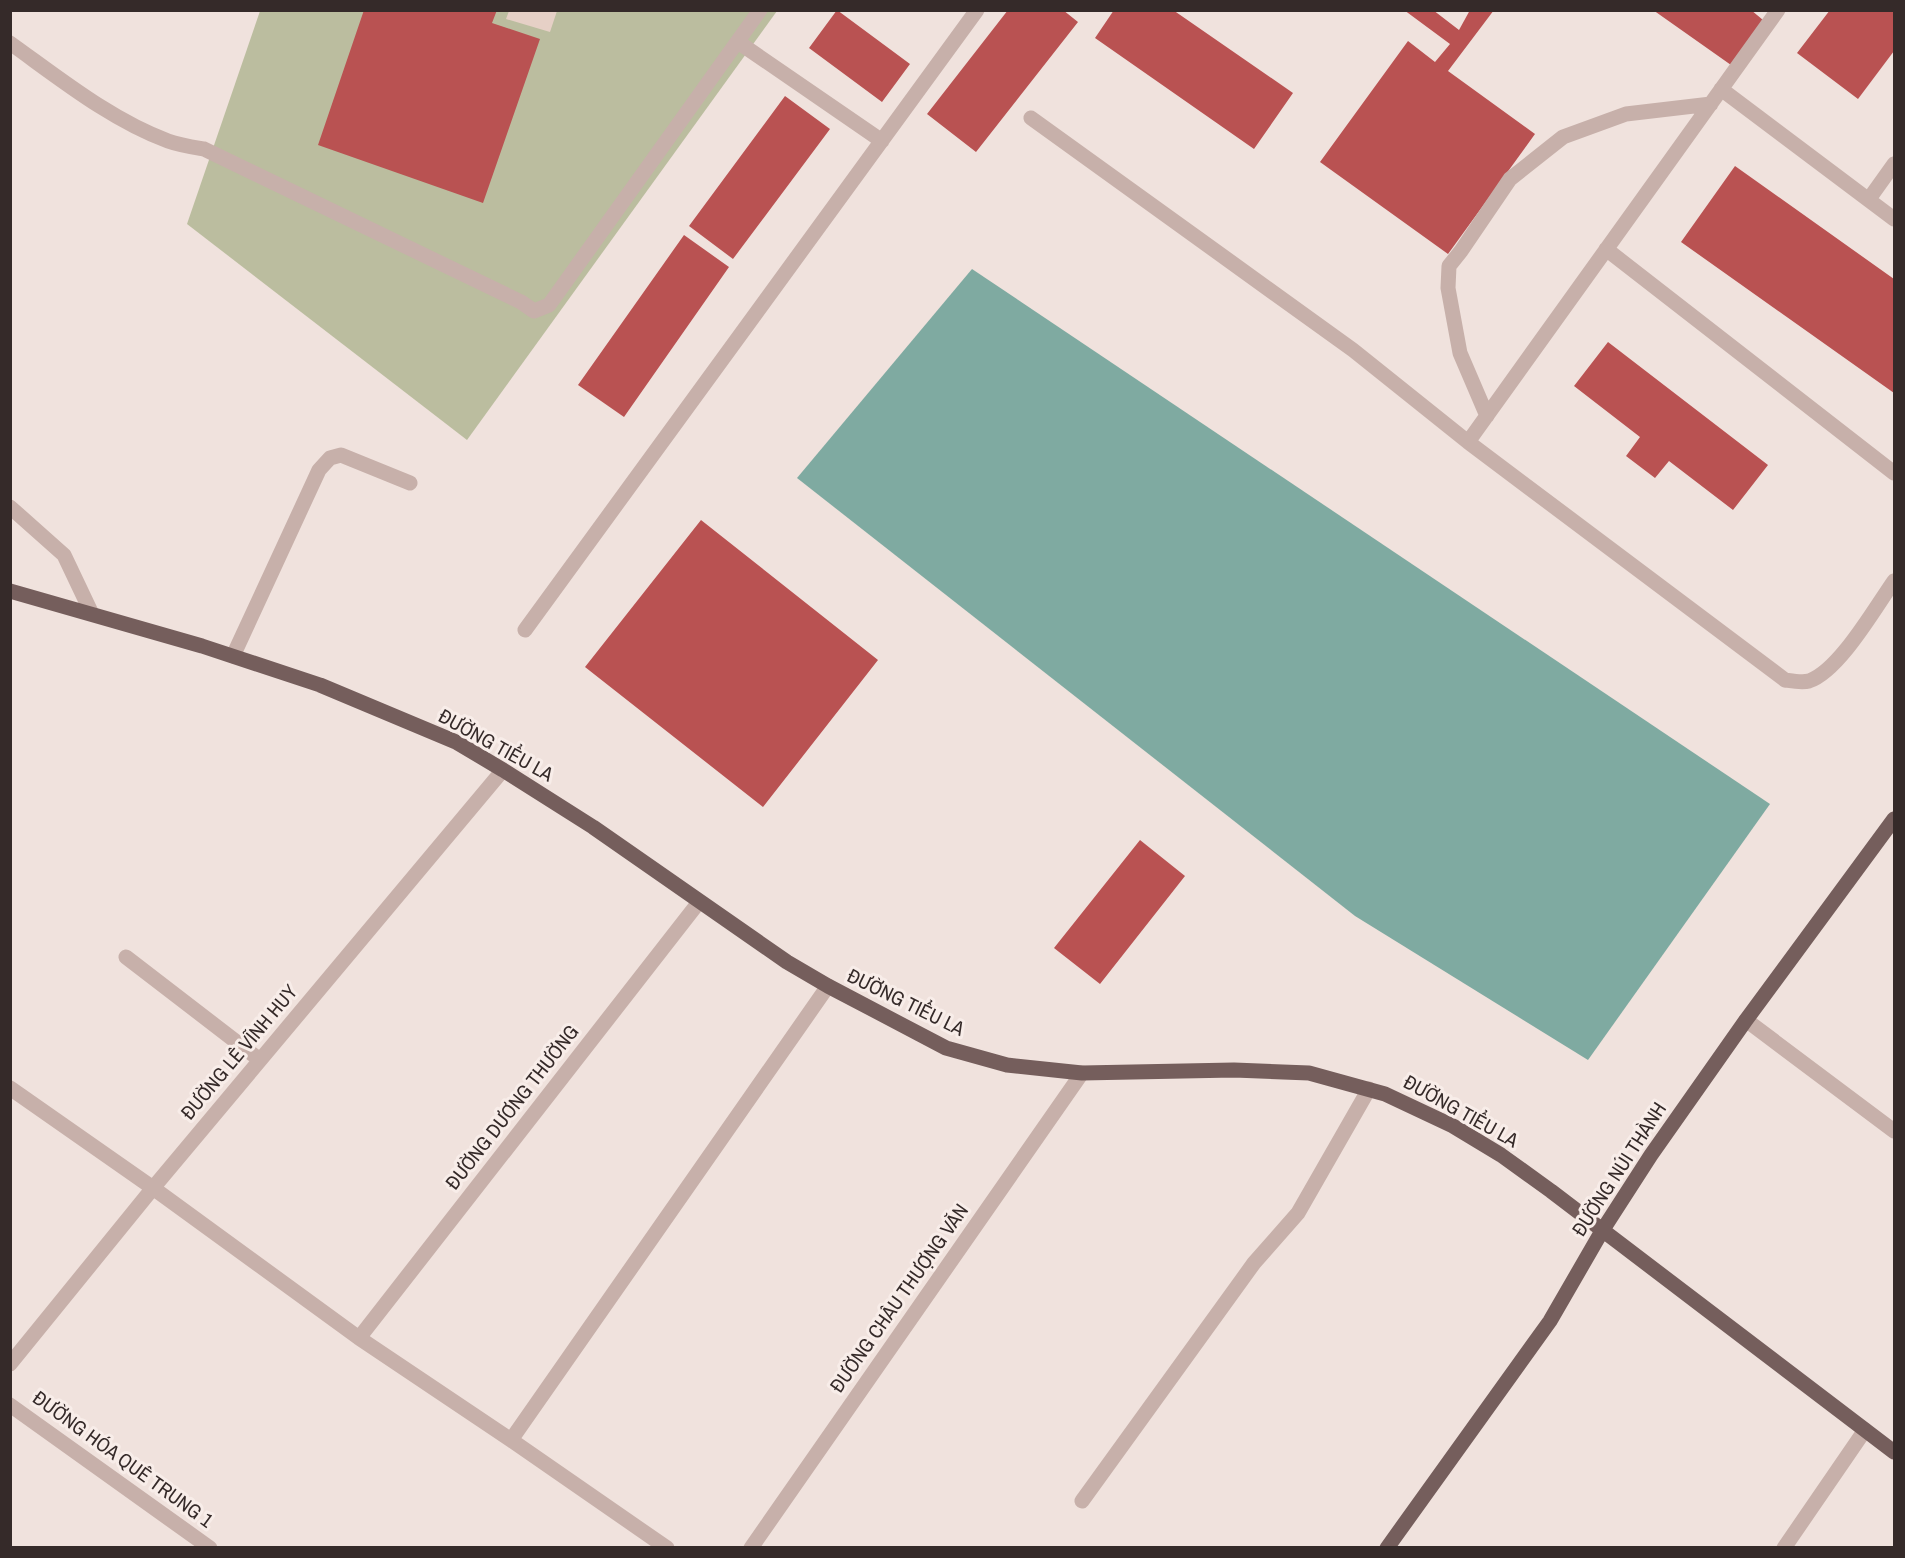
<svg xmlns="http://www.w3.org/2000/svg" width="1905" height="1558" font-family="'Archivo Narrow',sans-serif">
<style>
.green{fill:#bbbd9f}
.plaza{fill:#e6d0c6}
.water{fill:#7faaa1}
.building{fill:#b95252}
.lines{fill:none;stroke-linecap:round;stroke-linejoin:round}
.minor{stroke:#c7b0aa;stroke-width:15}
.major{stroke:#755e5c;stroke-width:15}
.labels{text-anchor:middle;stroke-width:6;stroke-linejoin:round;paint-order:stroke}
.street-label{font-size:20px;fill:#352a29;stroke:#f8ede9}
</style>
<rect width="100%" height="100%" fill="#f0e2dd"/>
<path class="green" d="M260 11H777L467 440 187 224Z"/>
<path class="plaza" d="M509 11V10L557 11 550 32 506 19Z"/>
<path class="water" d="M972 269 1770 804 1588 1060 1355 916 797 478Z"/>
<path class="building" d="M364 10H497L492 23 540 39 483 203 318 145Z
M837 10 910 64 882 102 809 48Z
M1008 10H1063L1078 22 976 152 927 114Z
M1114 10H1173L1293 93 1254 149 1095 38Z
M1404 10H1433L1459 30 1470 10H1494L1448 71 1535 134 1448 254 1320 162 1408 41 1435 62 1450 44Z
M1653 10H1751L1763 20 1731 65Z
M1830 10H1894V51L1858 99 1797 53Z
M785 96 830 129 733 259 689 226Z
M1735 166 1894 279V393L1681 242Z
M684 235 729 267 624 417 578 385Z
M1608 342 1768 465 1733 510 1669 461 1655 478 1626 456 1640 437 1574 386Z
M701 520 878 660 763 807 585 667Z
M1140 840 1185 876 1100 984 1054 948Z"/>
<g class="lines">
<path class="minor" d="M738 42 882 141
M10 43C59 78 111 120 168 141 179 145 192 147 204 149L521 302 534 311 549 305 760 10
M1721 89 1894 219
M1031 118 1353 350 1468 442 1785 680C1792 681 1802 683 1809 681 1839 671 1875 608 1894 581
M1869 199 1894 164
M1606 249 1894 473
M1487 416 1460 353 1448 288 1449 266 1461 251 1510 179 1563 137 1626 114 1711 104
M1468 442 1778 10
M10 507 64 555 92 614
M525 630 977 10
M233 656 319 470 330 458 341 455 410 483
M126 957 260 1060
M1746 1020 1894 1131
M10 1088 153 1188 359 1338 511 1440 667 1548
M359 1338 699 902
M10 1364 153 1188 503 770
M10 1405 210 1548
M511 1440 828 986
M1082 1501 1254 1263 1298 1213 1369 1089
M751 1548 1082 1073
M1784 1548 1865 1430"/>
<path class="major" d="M10 591 202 646 320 685 456 742 503 770 593 827 787 962 828 986 946 1048 1007 1065 1082 1073 1234 1070 1309 1073 1385 1094 1453 1126 1501 1155 1551 1191 1894 1452
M1387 1548 1550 1321 1602 1231 1651 1155 1746 1020 1894 819"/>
</g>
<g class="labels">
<g class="street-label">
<text transform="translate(496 745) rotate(29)" y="7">ĐƯỜNG TIỂU LA</text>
<text transform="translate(906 1002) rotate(26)" y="7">ĐƯỜNG TIỂU LA</text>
<text transform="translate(239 1052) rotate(-50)" y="7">ĐƯỜNG LÊ VĨNH HUY</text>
<text transform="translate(512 1107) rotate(-52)" y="7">ĐƯỜNG DƯƠNG THƯỜNG</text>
<text transform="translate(1461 1111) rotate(29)" y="7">ĐƯỜNG TIỂU LA</text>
<text transform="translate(1619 1169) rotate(-57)" y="7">ĐƯỜNG NÚI THÀNH</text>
<text transform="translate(899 1298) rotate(-55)" y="7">ĐƯỜNG CHÂU THƯỢNG VĂN</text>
<text transform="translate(123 1459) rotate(36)" y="7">ĐƯỜNG HÓA QUÊ TRUNG 1</text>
</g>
</g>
<rect width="1905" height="1558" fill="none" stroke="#352a29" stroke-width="24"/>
</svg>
